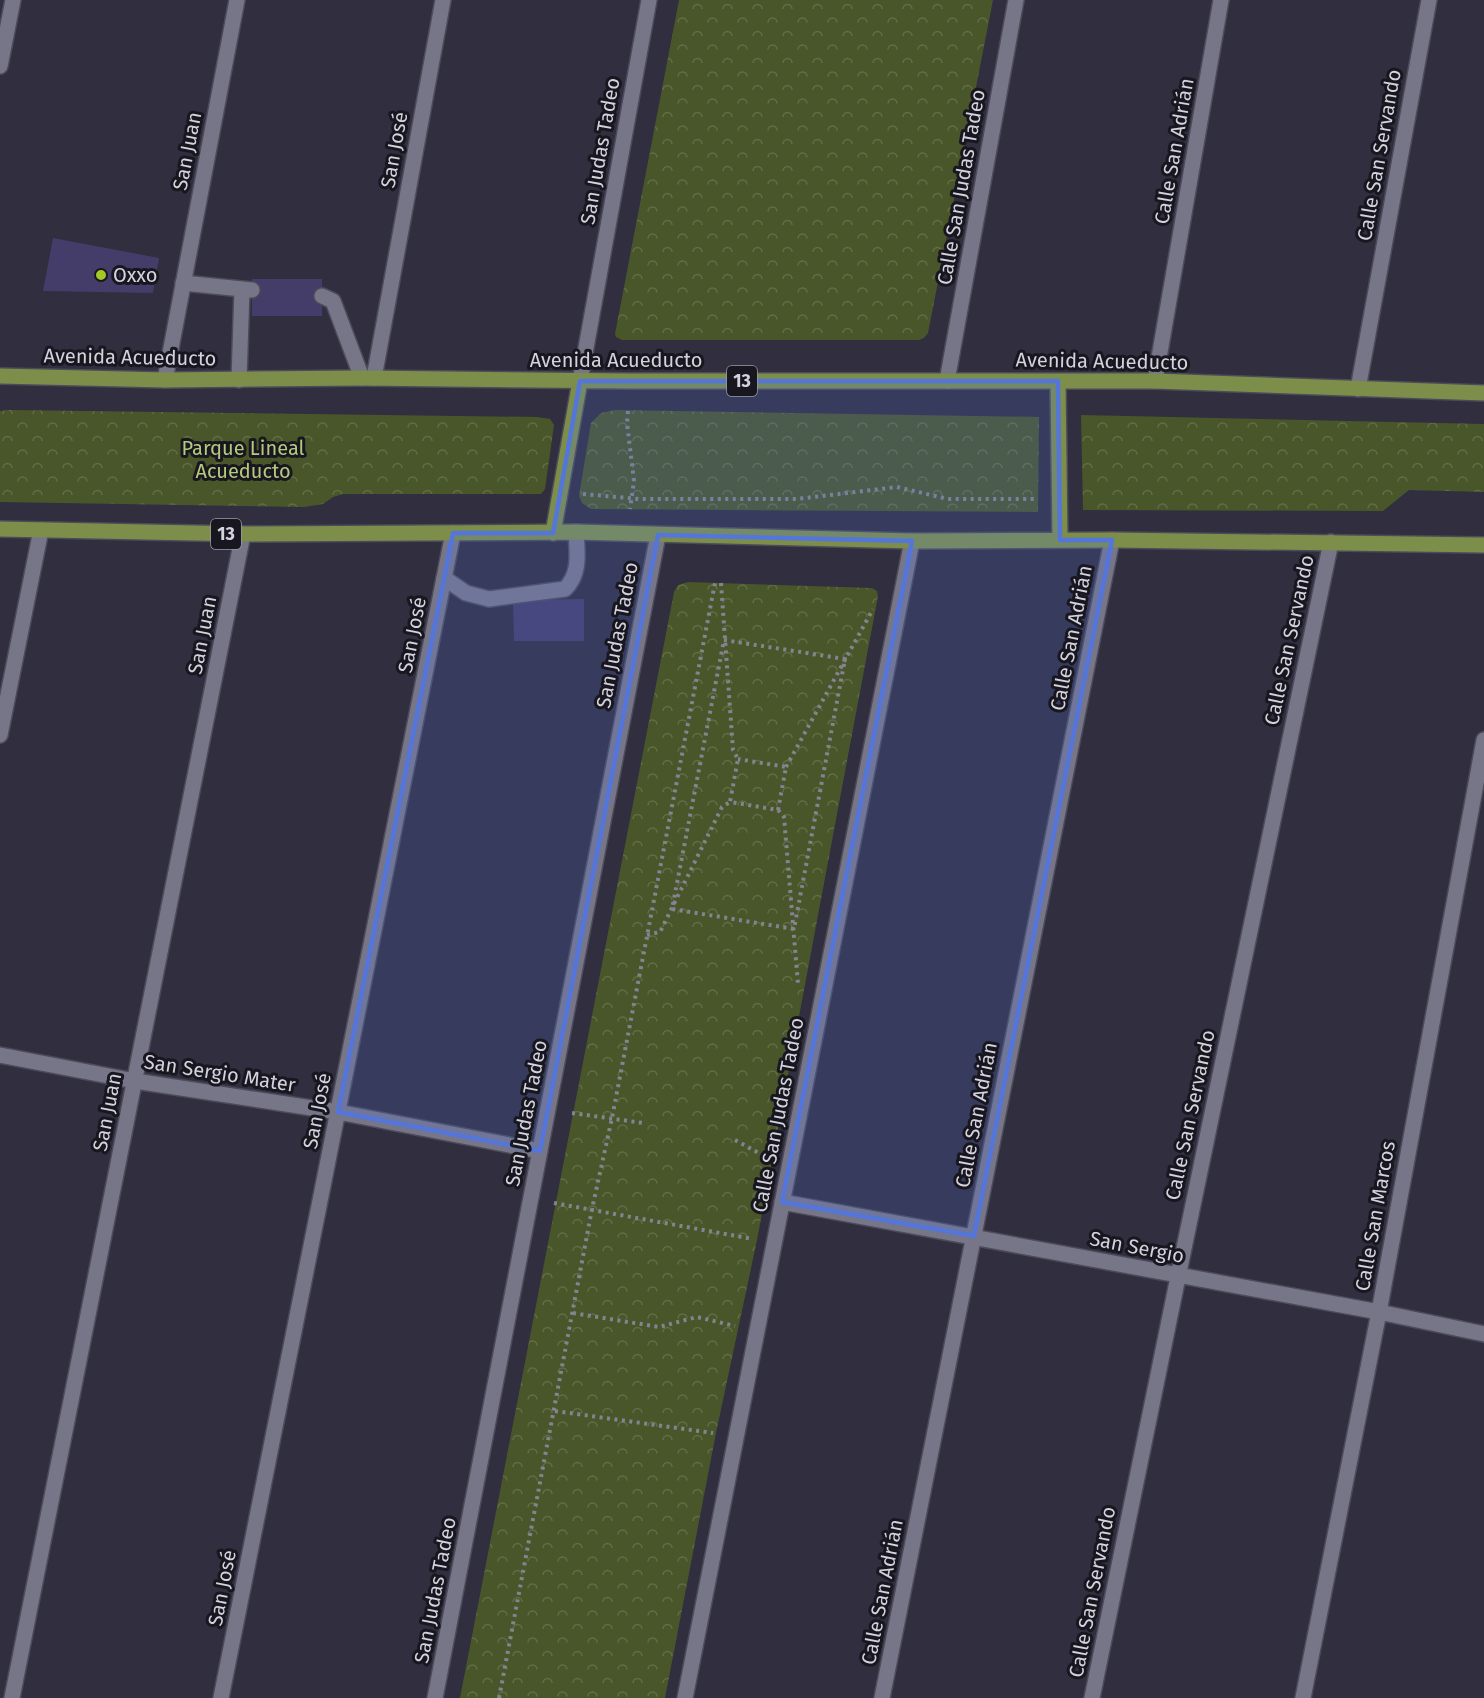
<svg xmlns="http://www.w3.org/2000/svg" width="1484" height="1698" font-family="'Fira Sans',sans-serif">
<style>
.park{fill:url(#park-crowns)}
.building{fill:#443d69}
.lines{fill:none;stroke-linecap:round;stroke-linejoin:round}
.lane-casing{stroke:#4c4b59;stroke-width:18}
.street-casing{stroke:#4c4b59;stroke-width:18}
.primary-casing{stroke:#4c4b59;stroke-width:18}
.path{stroke:#848391;stroke-width:4;stroke-dasharray:3 4.5;stroke-linecap:butt}
.lane{stroke:#777689;stroke-width:15}
.street{stroke:#777689;stroke-width:15}
.primary{stroke:#7c8e4a;stroke-width:15}
.marked{fill:#5476da;fill-opacity:0.2;stroke:#5476da;stroke-width:4.5;stroke-linejoin:round}
.poi-dot{fill:#a3c927;stroke:#18171f;stroke-width:2}
.labels{text-anchor:middle;stroke-width:6;stroke-linejoin:round;paint-order:stroke}
.shield{fill:#18171f;stroke:#9b9aa4;stroke-width:1.5}
.shield-label{font-size:18px;font-weight:bold;fill:#d3d2dd}
.street-label{font-size:20px;fill:#d3d2dd;stroke:#18171f}
.poi-label{font-size:20px;fill:#d3d2dd;stroke:#18171f;text-anchor:start}
.park-label{font-size:20px;fill:#b3ca7e;stroke:#18171f}
</style>
<defs>
<pattern id="park-crowns" width="20" height="18" patternUnits="userSpaceOnUse" patternTransform="scale(1.5)"><rect width="20" height="18" fill="#495629"/><path d="M2 6a3 3 0 1 1 6 0M12 15a3 3 0 1 1 6 0" fill="none" stroke="#626d48"/></pattern>
</defs>
<rect width="100%" height="100%" fill="#302e3f"/>
<path class="park" d="M679 0H993L928 333 924 338 919 340H622L616 337 615 334Z
M10 410 537 417 550 419 554 425 545 489 541 494H343L333 497 323 504 304 507 0 502V411Z
M615 410 1039 417 1038 512 591 509 582 503 579 496 591 423 601 413Z
M1081 415 1484 424V492L1409 490 1383 511 1083 510Z
M688 582 872 588 877 591 878 596 757 1240 716 1433 665 1698H460L674 592 678 585Z"/>
<path class="building" d="M53 238 159 258 153 293 43 291Z
M252 279H322V316H252Z
M584 599V641H514L513 600Z"/>
<g class="lines">
<g class="lane-casing">
<path id="lane" d="M183 283 252 290
M322 296 333 301 362 378
M239 380 242 289
M444 578 466 593 489 599 565 589C581 573 577 553 576 532"/>
</g>
<g class="street-casing">
<path id="street" d="M0 66 13 0
M374 378 443 0
M165 380 237 0
M580 381 649 0
M947 381 1016 0
M1155 381 1221 0
M1358 389 1429 0
M0 735 41 530
M0 1055 135 1081 338 1112 540 1151
M782 1202 1379 1312 1484 1334
M12 1698 243 534
M221 1698 453 533
M435 1698 658 535
M685 1698 912 541
M882 1698 1112 540
M1092 1698 1178 1277 1331 542
M1303 1698 1379 1312 1484 740"/>
</g>
<g class="primary-casing">
<path id="primary" d="M0 376 165 380 362 378 630 381H1155L1484 393
M1058 381 1060 540
M0 529 243 534 576 532 912 541 1112 540 1484 545
M553 533 580 381"/>
</g>
<path class="path" d="M628 411 627 423 634 481 630 509
M583 494 639 499H797L897 487 948 499H1035
M721 583 733 750 738 759 730 802 778 810 786 767 738 759
M724 640 845 659 794 929 672 909Z
M786 767 873 609
M778 810 784 817 798 984
M647 935 660 932 722 807 730 802
M572 1113 643 1123
M735 1140 766 1157
M554 1203 753 1239
M573 1313 659 1327 697 1317 735 1326
M555 1411 713 1433
M499 1698 592 1209 612 1118 715 583"/>
<use href="#lane" class="lane"/>
<use href="#street" class="street"/>
<use href="#primary" class="primary"/>
</g>
<path class="marked" d="M580 381H1058L1060 540H1112L974 1236 782 1202 912 541 658 535 540 1151 338 1112 453 533H553Z"/>
<circle class="poi-dot" cx="101" cy="275" r="6"/>
<g class="labels">
<g class="shield">
<rect x="727" y="366" width="30" height="30" rx="4.5"/>
<rect x="211" y="519" width="30" height="30" rx="4.5"/>
</g>
<g class="shield-label">
<text x="742" y="387">13</text>
<text x="226" y="540">13</text>
</g>
<g class="street-label">
<text transform="translate(394 150) rotate(-80)" y="7">San José</text>
<text transform="translate(187 151) rotate(-79)" y="7">San Juan</text>
<text transform="translate(600 151) rotate(-80)" y="7">San Judas Tadeo</text>
<text transform="translate(1174 151) rotate(-80)" y="7">Calle San Adrián</text>
<text transform="translate(1379 155) rotate(-80)" y="7">Calle San Servando</text>
<text transform="translate(961 187) rotate(-80)" y="7">Calle San Judas Tadeo</text>
<text transform="translate(130 357) rotate(1)" y="7">Avenida Acueducto</text>
<text x="616" y="367">Avenida Acueducto</text>
<text transform="translate(1102 361) rotate(1)" y="7">Avenida Acueducto</text>
<text transform="translate(202 635) rotate(-79)" y="7">San Juan</text>
<text transform="translate(412 635) rotate(-79)" y="7">San José</text>
<text transform="translate(617 635) rotate(-79)" y="7">San Judas Tadeo</text>
<text transform="translate(1071 638) rotate(-79)" y="7">Calle San Adrián</text>
<text transform="translate(1289 640) rotate(-78)" y="7">Calle San Servando</text>
<text transform="translate(220 1073) rotate(9)" y="7">San Sergio Mater</text>
<text transform="translate(317 1111) rotate(-79)" y="7">San José</text>
<text transform="translate(107 1112) rotate(-79)" y="7">San Juan</text>
<text transform="translate(526 1113) rotate(-79)" y="7">San Judas Tadeo</text>
<text transform="translate(778 1115) rotate(-79)" y="7">Calle San Judas Tadeo</text>
<text transform="translate(976 1115) rotate(-79)" y="7">Calle San Adrián</text>
<text transform="translate(1190 1115) rotate(-78)" y="7">Calle San Servando</text>
<text transform="translate(1375 1216) rotate(-80)" y="7">Calle San Marcos</text>
<text transform="translate(1137 1247) rotate(11)" y="7">San Sergio</text>
<text transform="translate(222 1588) rotate(-79)" y="7">San José</text>
<text transform="translate(435 1590) rotate(-79)" y="7">San Judas Tadeo</text>
<text transform="translate(882 1592) rotate(-79)" y="7">Calle San Adrián</text>
<text transform="translate(1092 1592) rotate(-79)" y="7">Calle San Servando</text>
</g>
<g class="poi-label">
<text x="113" y="282">Oxxo</text>
</g>
<g class="park-label">
<text x="243" y="455">Parque Lineal<tspan x="243" dy="23">Acueducto</tspan></text>
</g>
</g>
</svg>
